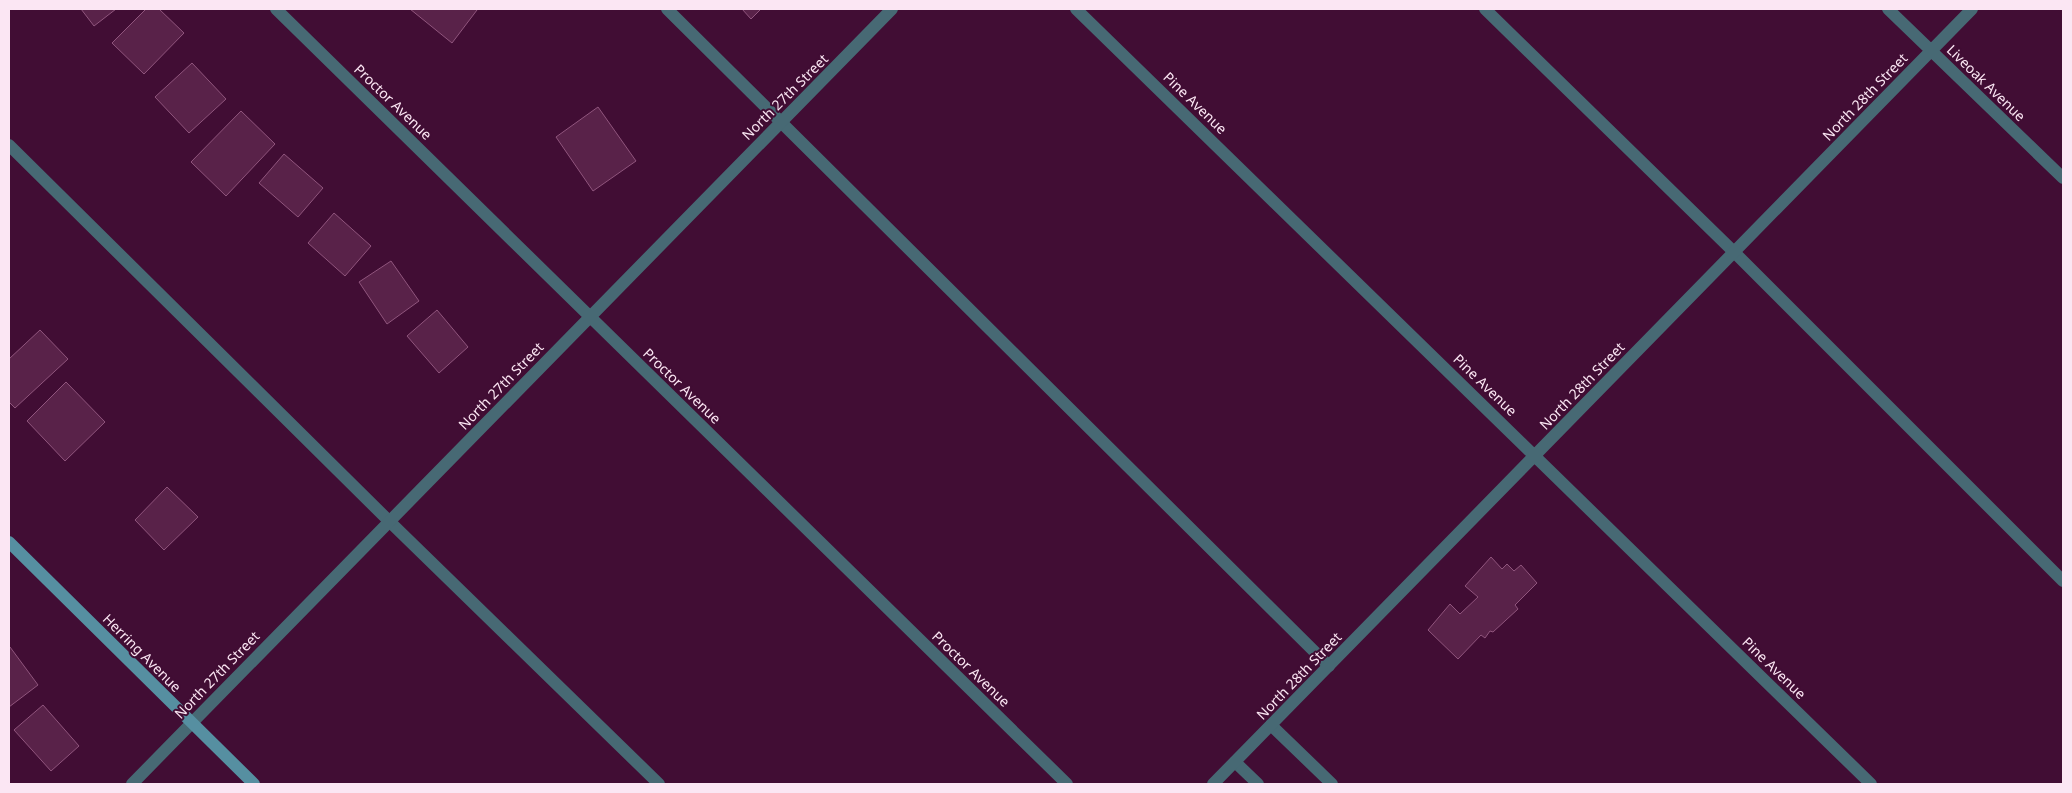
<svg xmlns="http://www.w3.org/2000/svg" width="2072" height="793" font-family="'Noto Sans',sans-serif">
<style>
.building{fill:#592249;stroke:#90557d}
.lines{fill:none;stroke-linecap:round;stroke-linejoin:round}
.service{stroke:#476974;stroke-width:12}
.minor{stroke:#476974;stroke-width:12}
.secondary{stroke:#568fa1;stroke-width:12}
.labels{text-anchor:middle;stroke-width:4;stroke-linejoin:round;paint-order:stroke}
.street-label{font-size:14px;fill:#fbe6f3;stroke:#410d34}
</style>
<rect width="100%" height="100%" fill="#410d34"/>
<path class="building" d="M81 9H116L94 26Z
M146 9H159L184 33 144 74 112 43Z
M410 9H475L477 10 452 43Z
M742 9H761L751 19Z
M192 63 226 99 189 133 155 97Z
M598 107 636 161 593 191 556 137Z
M241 111 275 144 226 196 191 162Z
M284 154 323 188 298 217 259 183Z
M334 213 371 246 345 276 308 243Z
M391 261 419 301 387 324 359 282Z
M437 310 468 347 439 373 407 336Z
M40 330 68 359 15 408 9 402V359Z
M66 382 105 422 65 461 27 421Z
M167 487 198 517 164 550 135 520Z
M1491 557 1502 569 1507 564 1514 571 1521 565 1537 583 1515 605 1518 609 1493 632 1490 631 1485 638 1481 635 1458 659 1428 630 1450 604 1460 614 1478 597 1465 586Z
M10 647 38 685 9 707V648Z
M43 705 79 746 51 771 14 730Z"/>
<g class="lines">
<path class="service" d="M667 9 1329 666
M1485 9 1734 252 2063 581
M9 145 389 521 659 784
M1271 725 1332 784
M1235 762 1258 784"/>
<path class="minor" d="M276 9 1067 784
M1076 9 1871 784
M1888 9 2063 178
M132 784 892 9
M1213 784 1972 9"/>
<path class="secondary" d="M9 542 254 784"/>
</g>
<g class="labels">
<g class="street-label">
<text transform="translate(1986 83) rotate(44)" y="5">Liveoak Avenue</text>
<text transform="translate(785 97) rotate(-45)" y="5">North 27th Street</text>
<text transform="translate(1865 97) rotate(-46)" y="5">North 28th Street</text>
<text transform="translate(393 102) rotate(44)" y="5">Proctor Avenue</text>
<text transform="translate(1195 103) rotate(44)" y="5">Pine Avenue</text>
<text transform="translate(1485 385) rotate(44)" y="5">Pine Avenue</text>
<text transform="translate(501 386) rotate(-46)" y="5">North 27th Street</text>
<text transform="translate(682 386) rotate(44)" y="5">Proctor Avenue</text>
<text transform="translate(1582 386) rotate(-46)" y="5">North 28th Street</text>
<text transform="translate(142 653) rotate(45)" y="5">Herring Avenue</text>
<text transform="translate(1774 668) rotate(44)" y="5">Pine Avenue</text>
<text transform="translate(971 669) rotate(44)" y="5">Proctor Avenue</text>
<text transform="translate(217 675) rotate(-46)" y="5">North 27th Street</text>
<text transform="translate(1299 676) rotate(-46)" y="5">North 28th Street</text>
</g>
</g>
<rect width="2072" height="793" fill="none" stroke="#fbe6f3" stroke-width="20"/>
</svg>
